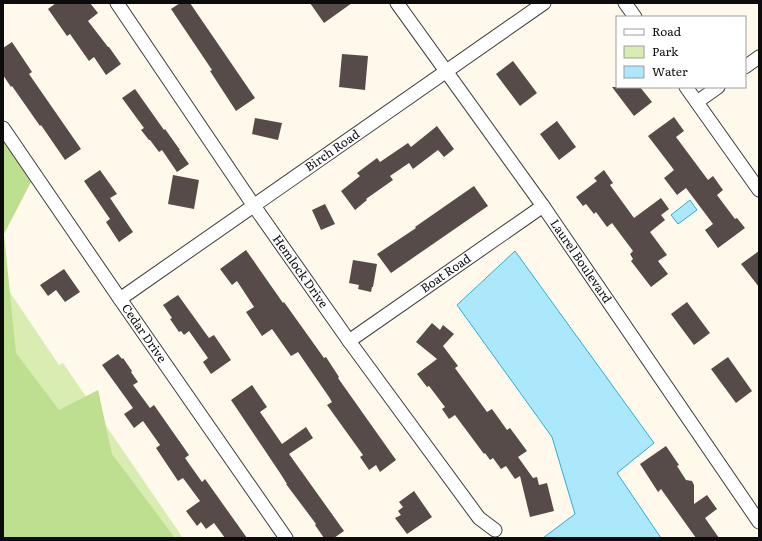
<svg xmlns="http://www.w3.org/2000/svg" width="762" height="541" font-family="Literata,serif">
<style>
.green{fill:#d9edb2}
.forest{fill:#bedf90}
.water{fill:#ace8fb;stroke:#2dabd8}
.building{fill:#564b48}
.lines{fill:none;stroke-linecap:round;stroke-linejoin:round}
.minor-casing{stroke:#3f3f3f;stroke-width:15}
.minor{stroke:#fff;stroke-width:13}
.labels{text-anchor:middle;stroke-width:4;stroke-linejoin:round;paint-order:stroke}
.street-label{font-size:12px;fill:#0c0c0c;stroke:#fff}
</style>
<rect width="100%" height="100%" fill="#fff9ec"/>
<path class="green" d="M3 282 59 365 63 363 183 538H3Z"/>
<path class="forest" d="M3 140 31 182 4 234 16 353 59 410 98 390 112 454 175 538H3Z"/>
<path class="water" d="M690 200 697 210 678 224 671 215Z
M515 251 654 443 617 473 661 538H543L575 514 552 437 457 305Z"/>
<path class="building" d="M56 3H90L98 13 88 21 108 47H109L121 64 106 75 94 57 89 61 70 34 67 36 48 9Z
M180 3H190L255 98 236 111 210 71 212 70 171 9Z
M310 3H352L324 23Z
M12 42 32 72 29 74 81 149 65 160 41 125 40 126 12 86 11 87 3 75V48Z
M342 54 368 56 365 90 339 87Z
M513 61 537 93 520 106 496 74Z
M612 87H640L652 102 634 116Z
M135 89 164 130 165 129 180 150H179L189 164 177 172 162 150 159 152 150 140H149L141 130 144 128 122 98Z
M674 117 684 131 676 137 708 180 713 176 723 190 717 195 735 219 737 218 745 228 718 248 705 230 713 224 686 188 677 195 664 178 674 170 648 136Z
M255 118 282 123 278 140 252 134Z
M557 121 576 147 559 160 540 134Z
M437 126 454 149 444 157 438 150 413 169 409 163 390 176 393 180 366 199 367 200 355 210 341 191 360 176 357 173 377 158 380 162 408 143 411 147Z
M100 170 117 194 110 198 133 232 119 242 106 222 110 219 84 181Z
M604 170 613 183 610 185 634 218 661 198 669 209 661 215 665 220 650 232 667 255 658 261 668 274 651 287 631 261 633 259 630 254 633 251 612 223 607 227 596 212 594 214 586 204 583 206 576 197 597 181 594 178Z
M173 175 199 180 194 209 168 204Z
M474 186 488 206 391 273 377 254 416 228 415 227Z
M325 204 335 224 321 230 312 210Z
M246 250 283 303 284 302 324 358 326 357 339 377 338 378 396 460 380 472 376 465 369 470 360 457 363 455 327 405 332 402 329 397 298 352 291 356 272 329 262 336 246 312 254 307 237 281 232 285 220 269Z
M759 251V287L741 264Z
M353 260 377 264 373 287H372L371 292 358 289 359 285 349 283Z
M64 269 80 292 65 302 56 290 48 296 40 285Z
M178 295 209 338 214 335 231 360 211 374 203 362 208 358 189 331 184 335 181 331 179 332 170 319 172 318 163 305Z
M687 302 710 333 694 345 671 314Z
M432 323 440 330 443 325 454 334 443 346 458 366 455 368 487 412 492 409 507 430 510 428 527 451 518 457 533 478 537 477 539 485 547 483 554 511 530 517 520 476 515 479 506 466 501 469 493 458 490 460 485 453 484 454 455 415 449 419 442 409 445 407 429 386 427 387 417 374 437 359 416 342Z
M118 354 122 359 123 358 132 371 131 372 138 382 133 385 150 408 154 405 189 455 185 458 202 482 205 479 247 538H225L214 523 206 529 201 522 197 526 186 511 200 501 183 478 178 481 156 448 160 445 143 421 134 428 124 414 133 408 102 365Z
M728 357 752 391 736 403 711 369Z
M252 385 267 407 260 412 282 444 306 427 313 438 289 454 344 531 334 538H324L315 525 316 524 286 484H287L280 473 231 400Z
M666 446 679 465 677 466 686 480 692 481 694 485V504L707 495 717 509 705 518 719 538H696L661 489 658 492 640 464Z
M414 491 432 517 407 534 395 518 401 515 398 511 403 507 399 502Z"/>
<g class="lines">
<g class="minor-casing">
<g id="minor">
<path id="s1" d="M117 3 254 206 349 341 479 518 495 530"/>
<path id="s2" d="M397 3 543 206 759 522"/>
<path d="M625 3 635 17"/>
<path d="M745 67 759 57"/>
<path d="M686 87 759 190"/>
<path d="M697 102 718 87"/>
<path id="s3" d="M3 128 120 299 286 538"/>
<path id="s4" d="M120 299 544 3"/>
<path id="s5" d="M349 341 543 206"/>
</g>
</g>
<use href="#minor" class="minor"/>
</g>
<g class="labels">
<g class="street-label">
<text dy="4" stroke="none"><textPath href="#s4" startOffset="259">Birch Road</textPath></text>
<text dy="4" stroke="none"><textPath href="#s2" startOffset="317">Laurel Boulevard</textPath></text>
<text dy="4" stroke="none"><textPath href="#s1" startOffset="325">Hemlock Drive</textPath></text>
<text dy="4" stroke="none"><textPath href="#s5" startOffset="118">Boat Road</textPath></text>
<text dy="4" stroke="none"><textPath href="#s3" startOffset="249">Cedar Drive</textPath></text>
</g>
</g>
<rect width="762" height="541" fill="none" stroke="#0c0c0c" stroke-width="8"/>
<rect x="616" y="16" width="130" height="72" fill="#ffffff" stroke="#9e9e9e"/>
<rect x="624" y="29" width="20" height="6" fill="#ffffff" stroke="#9e9e9e"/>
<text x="652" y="36" font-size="12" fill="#0c0c0c">Road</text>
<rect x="624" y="46" width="20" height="12" fill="#d9edb2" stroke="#9e9e9e"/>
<text x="652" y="56" font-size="12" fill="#0c0c0c">Park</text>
<rect x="624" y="66" width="20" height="12" fill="#ace8fb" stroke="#9e9e9e"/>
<text x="652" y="76" font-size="12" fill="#0c0c0c">Water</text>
</svg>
